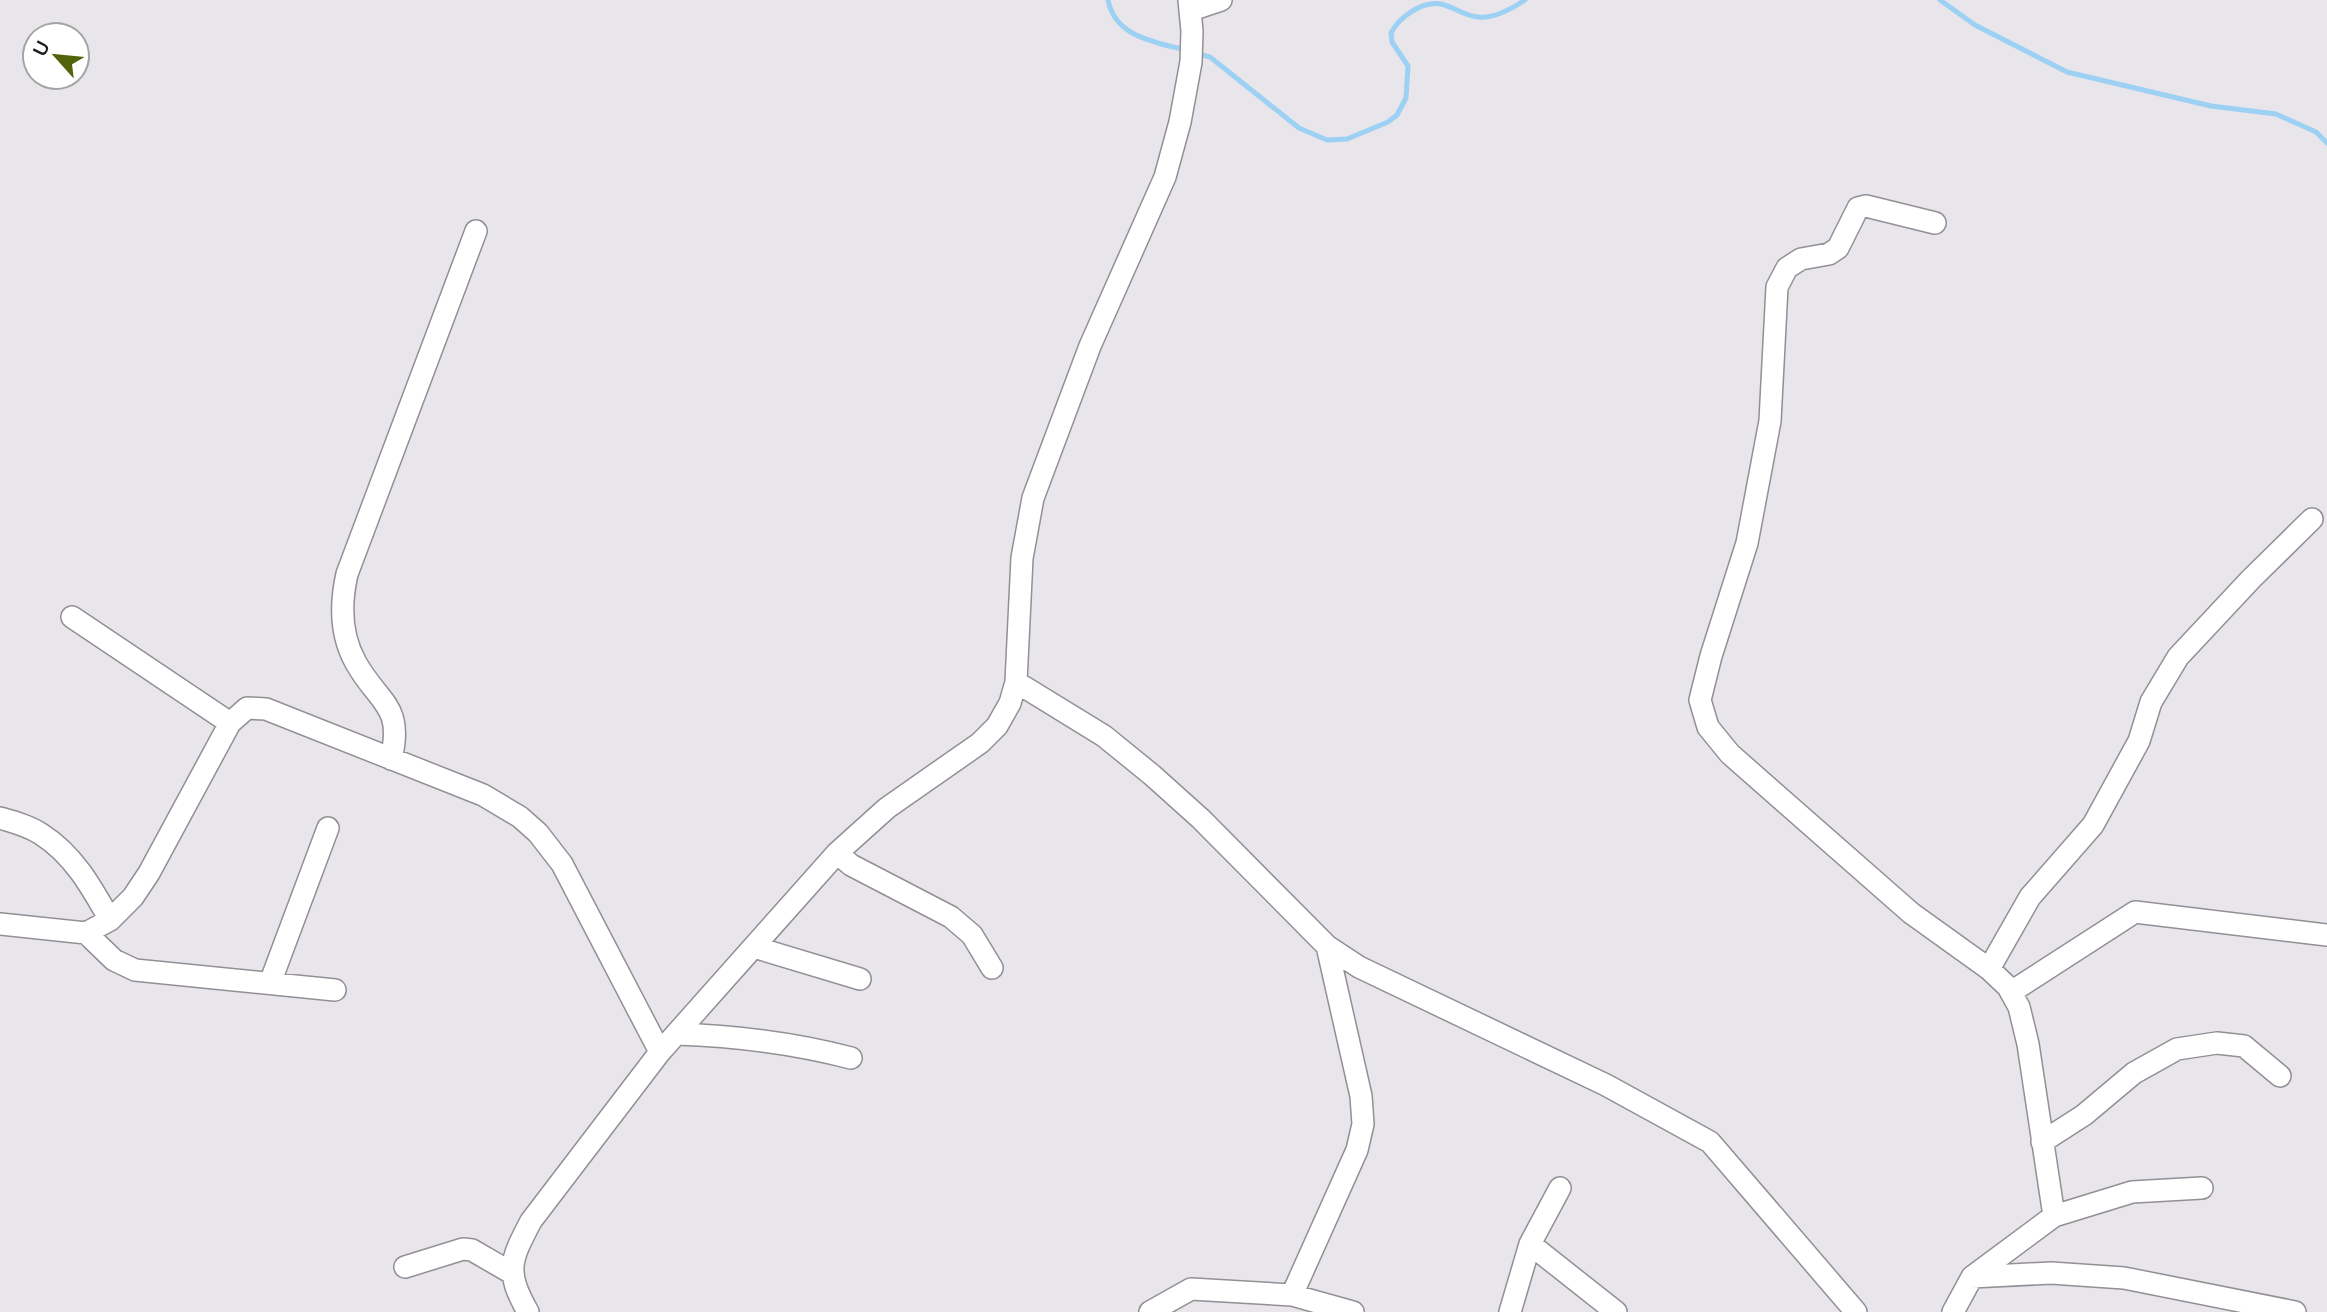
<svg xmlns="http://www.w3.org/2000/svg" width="2327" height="1312" font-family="Mulish,sans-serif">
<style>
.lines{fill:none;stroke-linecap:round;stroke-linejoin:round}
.stream{stroke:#9cd1f4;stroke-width:5}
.minor-casing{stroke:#928f95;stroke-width:24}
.minor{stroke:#fff;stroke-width:21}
</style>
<rect width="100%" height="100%" fill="#e8e5eb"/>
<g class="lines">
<path class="stream" d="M1108 0C1115 37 1155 42 1185 50
M1940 0 1975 25 2067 72 2211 106 2276 114 2316 132 2327 143
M1195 53 1210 57 1299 128 1327 140 1347 139 1388 122 1397 115 1406 98 1408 66 1392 42 1391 33C1399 17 1422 1 1441 4 1454 7 1465 16 1478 17 1493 19 1513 8 1525 0"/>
<g class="minor-casing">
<path id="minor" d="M1191 10 1221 0
M1935 223 1866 206 1858 208 1838 248 1829 254 1801 259 1787 268 1777 287 1770 421 1747 543 1711 656 1700 700 1708 727 1730 754 1911 913 1989 969 2008 987 2019 1007 2028 1044 2054 1216 1972 1277 1953 1312
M72 617 230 723
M1016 682 1104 736 1152 775 1201 819 1327 946 1359 967 1606 1085 1710 1142 1856 1312
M391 759C404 705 379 704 356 663 340 635 340 605 347 574L476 231
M0 818C14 822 29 826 41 834 74 855 92 888 110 920
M837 853 851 865 951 917 972 935 992 968
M0 924 86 933 110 920 133 897 149 873 230 723 247 708 266 709 483 795 520 817 538 833 562 864 660 1052
M86 933 114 960 135 970 335 990
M754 947 860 979
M1989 969 2030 897 2093 825 2139 741 2151 702 2178 657 2251 579 2312 519
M270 983 328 828
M2011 992 2135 912 2327 935
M676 1034C735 1036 794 1043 851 1058
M2042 1142 2084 1115 2134 1073 2177 1049 2217 1043 2244 1046 2280 1076
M2054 1216 2132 1192 2202 1188
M1530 1244 1616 1312
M405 1267 463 1249 472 1250 510 1272
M1972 1277 2051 1273 2124 1278 2295 1312
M1292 1295 1357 1150 1363 1124 1361 1096 1327 946
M528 1312C505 1271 510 1261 531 1221L660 1052 837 853 887 808 980 743 997 726 1010 703 1016 682 1022 558 1033 498 1090 346 1165 177 1180 122 1191 62 1192 31 1189 0
M1150 1312 1191 1289 1292 1295 1353 1312
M1510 1312 1530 1244 1560 1188"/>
</g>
<use href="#minor" class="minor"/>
</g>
<g transform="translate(56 56) rotate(297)"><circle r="33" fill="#ffffff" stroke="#a5a5a6" stroke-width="2"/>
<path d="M0-5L12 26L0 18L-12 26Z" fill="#52630a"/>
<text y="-10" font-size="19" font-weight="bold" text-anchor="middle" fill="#1f1e20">U</text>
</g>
</svg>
